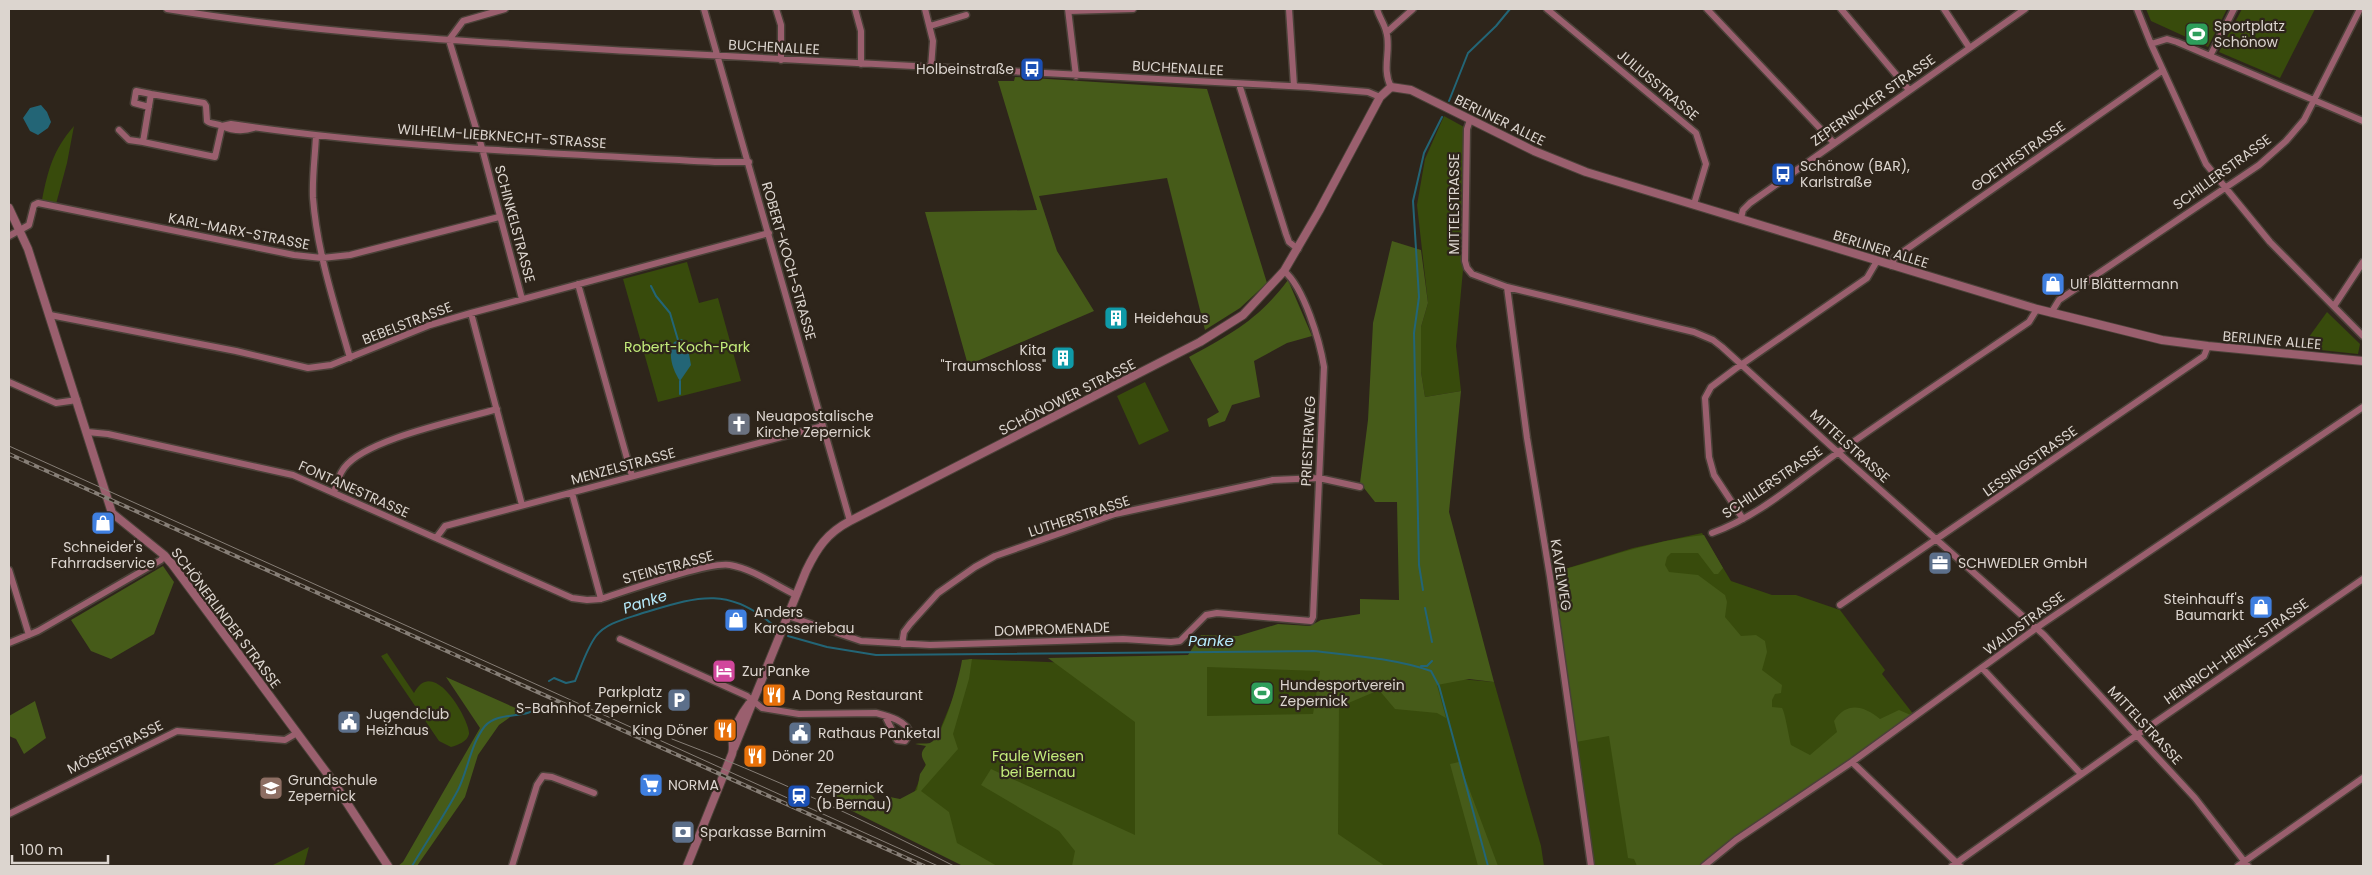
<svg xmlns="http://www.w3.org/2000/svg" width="2372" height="875" font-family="Poppins,sans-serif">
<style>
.green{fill:#384b0c}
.forest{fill:#465b19;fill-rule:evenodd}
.water{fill:#236576}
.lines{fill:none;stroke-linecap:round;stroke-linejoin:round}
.stream{stroke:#236576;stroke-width:2}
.minor-casing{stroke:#4a4138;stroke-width:9}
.tertiary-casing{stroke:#4a4138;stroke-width:10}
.minor{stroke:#9a5f6e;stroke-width:6}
.tertiary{stroke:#9a5f6e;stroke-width:8}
.tram{stroke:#867e76;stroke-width:1}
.rail-casing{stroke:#867e76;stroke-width:4}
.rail{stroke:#2e251b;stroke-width:2;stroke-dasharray:5.5;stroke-linecap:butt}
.labels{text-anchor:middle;stroke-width:4.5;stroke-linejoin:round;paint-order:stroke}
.poi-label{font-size:14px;fill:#dcd5cf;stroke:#2e251b;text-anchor:start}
.street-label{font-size:14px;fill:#dcd5cf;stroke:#2e251b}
.park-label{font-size:14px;fill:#c4ec7b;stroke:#2e251b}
.water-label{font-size:15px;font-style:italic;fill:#b6ebfc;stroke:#2e251b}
</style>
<rect width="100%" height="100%" fill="#2e251b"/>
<path class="green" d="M2146 9H2227L2208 47 2151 21Z
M2242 9H2315L2280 78 2219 52Z
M1444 116 1464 127 1463 270 1456 346 1461 391 1425 397 1421 372V327L1428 303 1417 205 1425 159Z
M74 126 67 163 56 204 42 200C48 170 53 150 74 126Z
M687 262 699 303 718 298 741 381 658 402 623 279Z
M2327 312 2360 344 2358 354 2301 348Z
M1145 382 1169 431 1139 445 1117 396Z
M1702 533 1731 581 1772 595H1796L1840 610 1885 670 1882 674 1914 715C1841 763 1766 810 1699 866H1593L1555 572 1633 548Z
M387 653 414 693C434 654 471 723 469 734 467 742 458 745 451 747L439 741 381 656Z
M969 659 1123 665 1324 667 1494 682 1541 846 1544 866H966L898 832Z
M309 847 304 866H271Z"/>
<path class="forest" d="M1015 77 1207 89 1267 283 1240 308 1205 330 1167 178 1039 196 1057 251 1094 311 968 365 925 212 1037 210 998 81H1014Z
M1392 241 1421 250 1428 303 1421 327V372L1425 397 1461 391 1449 512 1494 682 1469 679 1437 685 1446 718 1437 713 1395 709 1379 690 1339 707 1338 834 1385 866H1072L1075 851 1059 831 981 785 991 769 1135 835V722L1048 658 1188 655 1201 635 1238 636 1278 624 1310 626 1321 620 1360 614V599L1399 600 1397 502H1375L1360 483 1368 420 1373 323ZM1207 667 1320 671 1313 714 1207 716Z
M1288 280 1312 336 1287 343 1254 361 1260 397 1232 405 1225 421 1209 427 1207 419 1219 412 1189 357C1231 334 1258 320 1288 280Z
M1704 535 1723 568 1718 574H1714L1698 553H1671L1667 557 1665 565 1669 572 1698 575 1725 595 1727 602 1725 617 1741 636 1756 635 1765 641 1767 652 1762 670 1782 685 1781 693 1775 694 1772 700V707L1782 708C1785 712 1789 737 1791 745L1810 755 1837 732 1834 721C1847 701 1864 706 1880 719L1899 710 1913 716 1735 837 1702 866H1637L1634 859 1628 858 1609 736 1576 742 1554 572C1607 558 1649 541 1704 535Z
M163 566 174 582 154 634 111 659 91 651 71 620Z
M972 659 969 679 953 734 958 749 921 791 949 812 957 843 997 866H963L840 805 834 790C840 787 858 790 867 789L875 799 885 803 890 797 900 799 917 790 920 774 926 765C922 757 919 754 926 746L915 744C919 743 926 744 930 743 944 738 960 674 962 660Z
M446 677 520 710 499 725 478 755 465 797 417 866H398L403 862 480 728Z
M35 701 46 738 24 754 16 739 9 736V716Z
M1459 762 1498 866H1478L1450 764Z"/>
<path class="water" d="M41 105 47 112 51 122 48 128 38 135 30 131 23 118 30 108Z
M682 339 689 352 694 350 699 351 689 354 691 365 680 381C673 370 667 355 674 342Z"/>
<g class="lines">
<path class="stream" d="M1449 101 1468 53 1496 26 1510 9
M651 286 656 296 670 313 678 340
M680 394V381
M1423 590 1419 565 1414 333 1419 297 1413 201 1424 153 1442 117
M1425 608 1432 642
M788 636 827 647 876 655 1314 651C1353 656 1394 658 1431 671L1439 686 1488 866
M1421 666H1427L1432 661
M549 681 554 678 566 683 575 681C581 667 587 648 596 636 606 623 625 619 640 614 694 598 727 584 774 626
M412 866C427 841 444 816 458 790 468 770 471 743 485 726 499 710 529 720 538 706"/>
<g class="minor-casing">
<path id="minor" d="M167 9C320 34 476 42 631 51 856 64 1082 74 1308 87L1368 92 1380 97
M505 9 463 21 449 40 482 148 522 299
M704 9 850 521
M776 9 781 25V60
M855 9 861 31V64
M925 9 933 41 931 68
M1068 9 1076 76
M1289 9 1294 86
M1377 9C1379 17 1384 23 1386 31 1392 49 1381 68 1391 87
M1547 9 1696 133 1706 164 1694 204
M1707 9 1834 143
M1841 9 1909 90
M1944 9 1969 47
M2137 9 2151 44 2206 164 2270 242 2363 336
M1069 11 1133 9
M930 26 966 15
M1387 32 1413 9
M2151 44 2167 39 2177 42 2363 121
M2210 56 2234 9
M1239 84 1286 234 1289 242 1298 249
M149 107 134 103 136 91 151 94
M1470 120 1467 129 1465 261 1467 268 1472 274 1507 287 1694 332 1713 340 1722 347 1832 447 2044 635 2195 798 2248 866
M222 126 231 124C390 148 554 153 715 162H749
M222 126 215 157 143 142 151 94 204 103 206 106 207 121C212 125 217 123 222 126 233 131 242 132 254 128
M119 130 129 140 143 142
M316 136C315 157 312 178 313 198 317 252 335 306 350 358
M1741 218 1743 210 1750 203 2025 9
M9 236 29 225 34 205 38 203 294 255 322 258 350 255 499 217
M1892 266 1894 258 2163 70
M578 284 632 476
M1507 287 1527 438 1550 577 1591 866
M2334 306 2363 262
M471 313 522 505
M2051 313 2059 300 2259 165 2286 141 2304 120 2360 9
M50 315 236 351 308 368 331 365 430 325 471 313 769 233
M9 382 56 403 77 400
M87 432 108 434 293 475 572 598 587 600 601 599C626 591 710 561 730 565 753 569 775 585 796 595
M334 493C336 485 338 476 344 468 365 439 460 420 497 409
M572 493 601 599
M1743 519 1714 475 1709 457 1705 398 1711 387 1735 369 1867 278 1877 261
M1712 533C1760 516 1801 478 1843 449 1904 406 1967 364 2029 322L2037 309
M436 538 445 526 823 426
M9 570 29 635
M1840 605 2204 356 2208 346
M788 616 861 641 930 645 1123 639 1171 642 1180 641 1206 615 1217 613 1311 621 1313 617 1324 367C1320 342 1304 287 1284 271
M620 639 747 696 762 708 799 714 876 713C888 716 908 721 910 734L905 741 897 740 885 716
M9 643 38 631 161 560 164 555
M902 644 904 632 910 624 938 593 975 567 995 556 1115 514 1273 480 1319 478 1360 487
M1983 669 2081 774
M1852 762 1960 866
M9 814 177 731 285 740 297 733
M512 866 537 785 543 776 552 777 594 793
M1704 866 1736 840 1852 762 2042 624 2363 407
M1952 866 2137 735 2363 579
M2238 866 2363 778"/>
</g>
<g class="tertiary-casing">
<path id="tertiary" d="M9 208 28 249 112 513 164 555 172 564 332 780 388 866
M734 748 806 571C817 548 827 533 850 521L1200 342 1243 315 1284 271 1319 211 1380 97 1391 87 1411 90 1534 151 1586 172 2037 309 2162 340 2208 346 2363 361
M687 866 732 754C734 749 732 743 733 738 735 726 742 713 749 704"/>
</g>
<use href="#minor" class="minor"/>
<use href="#tertiary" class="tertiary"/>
<path class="tram" d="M9 446 938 866
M672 739C770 776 862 819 954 866"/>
<g class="rail-casing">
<path id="rail" d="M9 454 924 866"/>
</g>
<use href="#rail" class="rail"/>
</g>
<defs>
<g id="stadium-square" transform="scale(1.25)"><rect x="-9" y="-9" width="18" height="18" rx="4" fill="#2e9e5b" stroke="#2e251b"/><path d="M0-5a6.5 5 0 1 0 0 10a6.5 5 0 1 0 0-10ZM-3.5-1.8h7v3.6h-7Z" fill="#fff"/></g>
<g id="bus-square" transform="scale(1.25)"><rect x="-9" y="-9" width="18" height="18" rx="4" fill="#1a4fb4" stroke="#2e251b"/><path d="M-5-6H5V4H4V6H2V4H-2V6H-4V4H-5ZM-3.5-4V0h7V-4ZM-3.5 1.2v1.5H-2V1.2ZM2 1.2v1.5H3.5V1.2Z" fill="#fff"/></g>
<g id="shop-square" transform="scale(1.25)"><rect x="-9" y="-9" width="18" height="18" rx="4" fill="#3f7fe0" stroke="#2e251b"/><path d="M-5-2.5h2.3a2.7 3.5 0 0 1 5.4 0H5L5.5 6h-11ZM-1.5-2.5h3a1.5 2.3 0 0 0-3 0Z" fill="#fff"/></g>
<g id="building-square" transform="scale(1.25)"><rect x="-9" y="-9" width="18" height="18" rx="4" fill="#0f9aa8" stroke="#2e251b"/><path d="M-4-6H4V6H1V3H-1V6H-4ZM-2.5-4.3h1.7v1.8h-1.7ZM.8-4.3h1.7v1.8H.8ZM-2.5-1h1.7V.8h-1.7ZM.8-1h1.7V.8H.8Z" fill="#fff"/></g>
<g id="church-square" transform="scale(1.25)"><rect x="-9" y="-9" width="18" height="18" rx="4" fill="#6b7280" stroke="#2e251b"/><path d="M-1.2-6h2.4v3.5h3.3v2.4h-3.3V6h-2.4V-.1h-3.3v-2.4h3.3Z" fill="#fff"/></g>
<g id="office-square" transform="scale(1.25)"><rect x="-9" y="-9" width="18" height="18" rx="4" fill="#5c6f8a" stroke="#2e251b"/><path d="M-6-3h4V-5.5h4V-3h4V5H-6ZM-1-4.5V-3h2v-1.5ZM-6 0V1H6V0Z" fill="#fff"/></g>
<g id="hotel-square" transform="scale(1.25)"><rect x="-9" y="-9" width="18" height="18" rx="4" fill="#d1479c" stroke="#2e251b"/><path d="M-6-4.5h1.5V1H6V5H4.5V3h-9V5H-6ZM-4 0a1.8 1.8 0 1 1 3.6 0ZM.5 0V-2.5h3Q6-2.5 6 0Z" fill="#fff"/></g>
<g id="restaurant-square" transform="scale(1.25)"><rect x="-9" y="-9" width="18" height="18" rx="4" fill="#e8710a" stroke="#2e251b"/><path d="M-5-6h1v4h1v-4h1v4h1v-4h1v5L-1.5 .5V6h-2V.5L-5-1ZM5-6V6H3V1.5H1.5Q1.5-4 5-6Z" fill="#fff"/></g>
<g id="parking-square" transform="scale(1.25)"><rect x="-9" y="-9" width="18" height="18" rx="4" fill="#5c6f8a" stroke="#2e251b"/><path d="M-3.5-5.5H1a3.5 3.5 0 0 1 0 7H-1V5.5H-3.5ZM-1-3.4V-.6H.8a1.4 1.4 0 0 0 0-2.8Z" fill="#fff"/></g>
<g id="civic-square" transform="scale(1.25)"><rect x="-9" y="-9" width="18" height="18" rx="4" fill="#5c6f8a" stroke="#2e251b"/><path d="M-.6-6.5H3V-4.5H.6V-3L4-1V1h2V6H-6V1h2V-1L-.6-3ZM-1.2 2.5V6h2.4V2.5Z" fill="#fff"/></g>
<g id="supermarket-square" transform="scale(1.25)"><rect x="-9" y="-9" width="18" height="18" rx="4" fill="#3f7fe0" stroke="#2e251b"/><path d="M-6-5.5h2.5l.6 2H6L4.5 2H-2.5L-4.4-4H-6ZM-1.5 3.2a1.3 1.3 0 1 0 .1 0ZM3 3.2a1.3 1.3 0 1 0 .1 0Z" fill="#fff"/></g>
<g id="school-square" transform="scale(1.25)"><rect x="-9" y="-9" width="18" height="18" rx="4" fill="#8d6e63" stroke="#2e251b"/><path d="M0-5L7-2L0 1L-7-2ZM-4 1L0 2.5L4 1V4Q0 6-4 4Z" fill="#fff"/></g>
<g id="station-square" transform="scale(1.25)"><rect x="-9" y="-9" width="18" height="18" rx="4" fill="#1a4fb4" stroke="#2e251b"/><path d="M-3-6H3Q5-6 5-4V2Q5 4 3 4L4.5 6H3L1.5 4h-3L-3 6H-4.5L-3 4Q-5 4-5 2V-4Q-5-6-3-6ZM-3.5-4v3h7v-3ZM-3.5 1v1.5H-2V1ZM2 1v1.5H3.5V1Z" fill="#fff"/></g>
<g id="bank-square" transform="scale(1.25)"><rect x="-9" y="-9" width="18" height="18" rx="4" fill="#5c6f8a" stroke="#2e251b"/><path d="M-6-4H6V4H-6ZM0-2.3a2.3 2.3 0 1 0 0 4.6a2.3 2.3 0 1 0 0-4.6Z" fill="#fff"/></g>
</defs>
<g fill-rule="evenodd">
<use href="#stadium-square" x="2197" y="34"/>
<use href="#bus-square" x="1032" y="69"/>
<use href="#bus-square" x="1783" y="174"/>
<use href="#shop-square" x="2053" y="284"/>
<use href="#building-square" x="1116" y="318"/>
<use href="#building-square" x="1063" y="358"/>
<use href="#church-square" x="739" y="424"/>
<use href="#shop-square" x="103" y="523"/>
<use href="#office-square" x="1940" y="563"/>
<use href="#shop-square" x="2261" y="607"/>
<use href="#shop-square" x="736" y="620"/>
<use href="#hotel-square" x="724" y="671"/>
<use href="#stadium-square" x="1262" y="693"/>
<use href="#restaurant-square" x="774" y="695"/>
<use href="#parking-square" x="679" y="700"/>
<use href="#civic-square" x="349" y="722"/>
<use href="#restaurant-square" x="725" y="730"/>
<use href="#civic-square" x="800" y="733"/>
<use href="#restaurant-square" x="755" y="756"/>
<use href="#supermarket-square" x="651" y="785"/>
<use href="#school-square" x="271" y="788"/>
<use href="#station-square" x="799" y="796"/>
<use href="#bank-square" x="683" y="832"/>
</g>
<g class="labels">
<g class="poi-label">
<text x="2214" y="31">Sportplatz<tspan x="2214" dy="16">Schönow</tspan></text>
<text x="1014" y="74" text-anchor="end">Holbeinstraße</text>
<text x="1800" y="171">Schönow (BAR),<tspan x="1800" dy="16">Karlstraße</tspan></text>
<text x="2070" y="289">Ulf Blättermann</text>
<text x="1134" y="323">Heidehaus</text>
<text x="1046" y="355" text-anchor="end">Kita<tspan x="1046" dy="16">"Traumschloss"</tspan></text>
<text x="756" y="421">Neuapostalische<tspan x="756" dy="16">Kirche Zepernick</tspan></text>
<text x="103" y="552" text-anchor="middle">Schneider's<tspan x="103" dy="16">Fahrradservice</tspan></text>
<text x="1958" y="568">SCHWEDLER GmbH</text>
<text x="2244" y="604" text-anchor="end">Steinhauff's<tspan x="2244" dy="16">Baumarkt</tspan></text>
<text x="754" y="617">Anders<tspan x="754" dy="16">Karosseriebau</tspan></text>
<text x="742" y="676">Zur Panke</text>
<text x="1280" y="690">Hundesportverein<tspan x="1280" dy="16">Zepernick</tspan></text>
<text x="662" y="697" text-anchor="end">Parkplatz<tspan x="662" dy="16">S-Bahnhof Zepernick</tspan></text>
<text x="792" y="700">A Dong Restaurant</text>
<text x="366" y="719">Jugendclub<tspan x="366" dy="16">Heizhaus</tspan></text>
<text x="708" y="735" text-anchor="end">King Döner</text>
<text x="818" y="738">Rathaus Panketal</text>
<text x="772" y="761">Döner 20</text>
<text x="288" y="785">Grundschule<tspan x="288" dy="16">Zepernick</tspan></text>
<text x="668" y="790">NORMA</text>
<text x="816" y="793">Zepernick<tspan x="816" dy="16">(b Bernau)</tspan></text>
<text x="700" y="837">Sparkasse Barnim</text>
</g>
<g class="street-label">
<text transform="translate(774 47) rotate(3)" y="5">BUCHENALLEE</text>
<text transform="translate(1178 68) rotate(3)" y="5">BUCHENALLEE</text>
<text transform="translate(1658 85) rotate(40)" y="5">JULIUSSTRASSE</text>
<text transform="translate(1873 100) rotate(-35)" y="5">ZEPERNICKER STRASSE</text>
<text transform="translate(1500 120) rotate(26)" y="5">BERLINER ALLEE</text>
<text transform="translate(502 136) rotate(4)" y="5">WILHELM-LIEBKNECHT-STRASSE</text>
<text transform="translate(2018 156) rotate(-35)" y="5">GOETHESTRASSE</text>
<text transform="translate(2222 172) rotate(-36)" y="5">SCHILLERSTRASSE</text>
<text transform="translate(1454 204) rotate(-90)" y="5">MITTELSTRASSE</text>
<text transform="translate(515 224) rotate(75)" y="5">SCHINKELSTRASSE</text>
<text transform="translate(239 231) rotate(11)" y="5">KARL-MARX-STRASSE</text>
<text transform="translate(1881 249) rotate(17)" y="5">BERLINER ALLEE</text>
<text transform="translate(789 261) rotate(74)" y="5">ROBERT-KOCH-STRASSE</text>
<text transform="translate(407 323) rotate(-21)" y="5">BEBELSTRASSE</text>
<text transform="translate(2272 340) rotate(5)" y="5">BERLINER ALLEE</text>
<text transform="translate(1067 397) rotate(-27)" y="5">SCHÖNOWER STRASSE</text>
<text transform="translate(1308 441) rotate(-87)" y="5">PRIESTERWEG</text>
<text transform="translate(1850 446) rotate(42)" y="5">MITTELSTRASSE</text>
<text transform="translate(2030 461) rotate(-35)" y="5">LESSINGSTRASSE</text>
<text transform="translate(623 466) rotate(-15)" y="5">MENZELSTRASSE</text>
<text transform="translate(1772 482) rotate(-34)" y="5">SCHILLERSTRASSE</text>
<text transform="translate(354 489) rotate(24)" y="5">FONTANESTRASSE</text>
<text transform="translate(1079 516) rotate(-18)" y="5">LUTHERSTRASSE</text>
<text transform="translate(668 567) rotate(-15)" y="5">STEINSTRASSE</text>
<text transform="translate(1561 575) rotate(81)" y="5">KAVELWEG</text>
<text transform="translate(226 618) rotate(53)" y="5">SCHÖNERLINDER STRASSE</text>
<text transform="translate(2024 623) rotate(-36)" y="5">WALDSTRASSE</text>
<text transform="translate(1052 629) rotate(-2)" y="5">DOMPROMENADE</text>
<text transform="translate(2236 651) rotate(-35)" y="5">HEINRICH-HEINE-STRASSE</text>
<text transform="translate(2145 725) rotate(47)" y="5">MITTELSTRASSE</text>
<text transform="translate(115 747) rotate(-26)" y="5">MÖSERSTRASSE</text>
</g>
<g class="park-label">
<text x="687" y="352">Robert-Koch-Park</text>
<text x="1038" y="761">Faule Wiesen<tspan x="1038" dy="16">bei Bernau</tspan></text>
</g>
<g class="water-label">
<text transform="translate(645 602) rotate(-18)" y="5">Panke</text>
<text x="1211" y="646">Panke</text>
</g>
</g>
<rect width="2372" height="875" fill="none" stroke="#dcd5cf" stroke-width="20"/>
<path d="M12 855v8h96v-8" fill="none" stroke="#dcd5cf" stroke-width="2.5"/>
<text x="20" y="855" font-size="15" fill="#dcd5cf" stroke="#2e251b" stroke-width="4" paint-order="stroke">100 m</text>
</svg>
